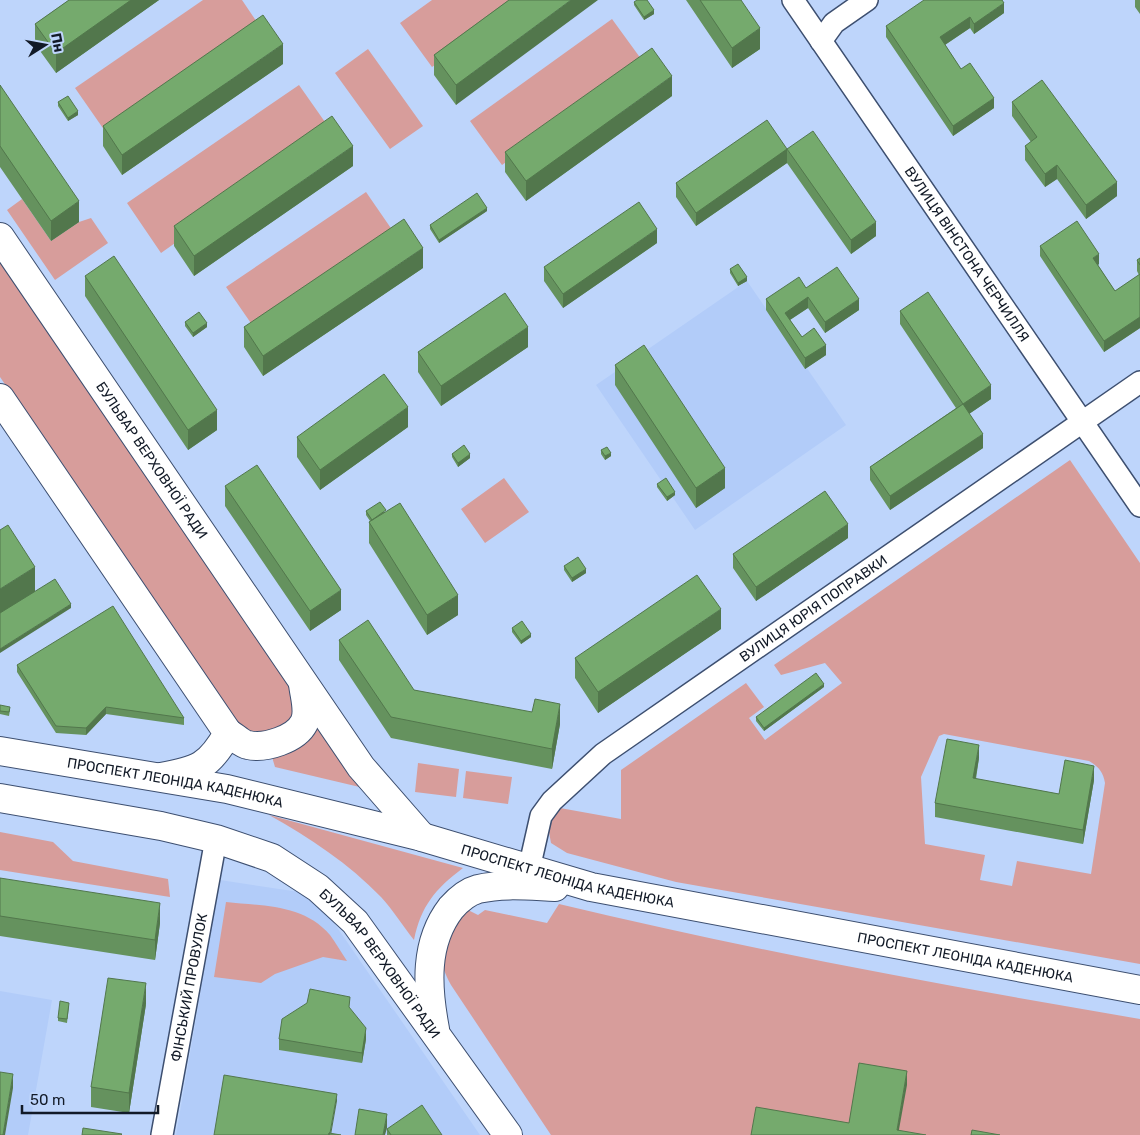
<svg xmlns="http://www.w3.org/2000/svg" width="1140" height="1135" font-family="Rubik,sans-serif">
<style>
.built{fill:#b2ccf9}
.green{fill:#d79d9b;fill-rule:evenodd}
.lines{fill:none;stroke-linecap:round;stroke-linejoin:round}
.street-casing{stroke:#3d4f70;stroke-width:24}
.secondary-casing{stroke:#3d4f70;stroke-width:30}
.highway-casing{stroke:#3d4f70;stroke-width:30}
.street{stroke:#fff;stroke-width:21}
.secondary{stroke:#fff;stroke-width:28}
.highway{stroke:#fff;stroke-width:28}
.wall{fill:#65925e}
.shaded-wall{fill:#52774c}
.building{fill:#75aa6d;stroke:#52774c}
.labels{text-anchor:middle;stroke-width:5;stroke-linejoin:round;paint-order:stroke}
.street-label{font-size:14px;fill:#121a27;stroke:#bed5fb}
</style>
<rect width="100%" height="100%" fill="#bed5fb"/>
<path class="built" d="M747 281 846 425 695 530 596 385Z
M220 880 299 892 323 907 480 1135H176Z
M0 991 52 1000 28 1135H0Z"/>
<path class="green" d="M203 0H242L261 28 107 134 75 88Z
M432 0H526L432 67 400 23Z
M612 19 644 63 502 165 470 121Z
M368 49 423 126 390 149 335 73Z
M299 85 332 132 161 253 127 203Z
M366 192 397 237 257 332 226 287Z
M22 199 51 241 79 222 91 218 108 243 55 280 7 210Z
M0 253 295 683 298 717 259 737 239 726 0 377Z
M1070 460 1140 563V964L676 882 567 853 551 843 547 821 560 808 621 819V770L746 683 764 707 749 718 765 740 842 683 825 663 781 675 774 665ZM944 734 1089 761C1099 767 1103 772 1105 783L1091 874 1017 861 1012 886 980 880 985 855 925 844 921 777 939 736Z
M504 478 529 512 485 543 461 509Z
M320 720 368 789 275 767 272 757 301 746Z
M418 763 459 769 456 797 415 792Z
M466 771 512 777 508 804 463 798Z
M269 815 463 868C435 889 421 906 414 940 403 926 393 910 381 897 349 864 309 837 269 815Z
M0 832 53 842 73 861 168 879 170 897 0 870Z
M226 902C262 906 304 904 330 935 336 943 341 952 347 961L323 957 275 974 261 983 214 977Z
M559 904C751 950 945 986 1140 1019V1135H551L451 985C432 952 446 937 462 907L478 915 485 910 547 923Z"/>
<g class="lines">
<g class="street-casing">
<g id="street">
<path id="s1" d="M793 0 1140 506"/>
<path d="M821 41 834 23 867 0"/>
<path id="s2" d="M529 869 541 816 552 801 603 754 1140 382"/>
<path id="s3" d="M162 1135 216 839"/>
</g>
</g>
<g class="secondary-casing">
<g id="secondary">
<path id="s4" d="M0 237 361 767 422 837"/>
<path d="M0 398 228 733C209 767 198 770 161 777"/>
<path d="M228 733C234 736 242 744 248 745 265 749 296 739 304 723 310 712 304 695 303 684"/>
</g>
</g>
<g class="highway-casing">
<g id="highway">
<path id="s5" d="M0 751 227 789 422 837 591 887 1140 990"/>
<path id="s6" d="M0 798 161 826 216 839 272 858 318 888 355 922 508 1135"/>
<path d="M435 1029C427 987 424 943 451 908 458 900 467 892 478 889 503 883 530 886 555 887"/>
</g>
</g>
<use href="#street" class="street"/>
<use href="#secondary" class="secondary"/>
<use href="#highway" class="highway"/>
</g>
<path class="wall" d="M69 0H159L56 73 35 44V24Z
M509 0 456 105 434 75V55Z
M686 0H741L760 49 732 68Z
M1135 0H1140V14L1135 7Z
M634 2 654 14 644 20 634 5Z
M1004 13 974 34 970 28 945 45 961 69 994 108 953 136 886 37V26Z
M283 64 122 175 103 146V126Z
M0 85 79 222 51 241 0 167Z
M672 96 526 201 505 172V152Z
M58 102 78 115 68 121 58 106Z
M1012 102 1117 196 1086 219 1057 179 1045 187 1025 160V146L1031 142 1012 116Z
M787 149 876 236 851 254 787 163 696 226 676 197V183Z
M353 166 194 276 174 246V226Z
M487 211 439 243 430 229V225Z
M657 243 563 308 544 281V267Z
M1040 246 1099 264 1098 265 1115 291 1139 275 1137 271V260L1140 258V328L1104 352 1040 256Z
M423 268 263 376 244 347V327Z
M730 269 747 281 738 286 730 273Z
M85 276 217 430 188 450 85 296Z
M806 288 859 310 825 333 808 308 790 320 802 337 826 355 805 369 766 310V299Z
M900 311 991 399 969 414 983 448 890 510 870 480V467L956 408 900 324Z
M185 322 207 327 193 337 185 326Z
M528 347 441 406 418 372V352Z
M615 365 725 488 696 508 615 385Z
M408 427 320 490 297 457V437Z
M601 450 611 456 605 460 601 454Z
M452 454 470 458 458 467 452 457Z
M657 484 675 495 667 501 657 487Z
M225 486 341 610 310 631 225 506Z
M366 511 386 512 458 615 427 635 369 543V522L370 521 366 515Z
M848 538 756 601 733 568V554Z
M564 566 586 573 572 582 564 570Z
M512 628 531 637 521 644 512 632Z
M721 629 598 713 575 678V658Z
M339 640 414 690 560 724 552 769 391 738 339 660Z
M17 665 184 718V725L106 714 86 735 56 733 17 672Z
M824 687 764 731 756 721V717Z
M0 705 10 710 9 716 0 714Z
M979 758 976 779 1059 794 1094 780 1083 844 935 817V803Z
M0 878 160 923 155 960 0 936Z
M146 1004 129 1113 91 1107V1087Z
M69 1006 67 1023 58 1021V1018Z
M350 1009 366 1039 362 1063 279 1050V1039Z
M387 1129 442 1135H387Z"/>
<path class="shaded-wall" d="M131 0H159L56 73V53Z
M571 0H598L456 105V85Z
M1004 3V13L974 34V24Z
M654 10V14L644 20V17Z
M970 17V28L940 48V37Z
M760 28V49L732 68V48Z
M283 44V64L122 175V155Z
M672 76V96L526 201V181Z
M994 98V108L953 136V126Z
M78 111V115L68 121V118Z
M353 146V166L194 276V256Z
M787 149V163L696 226V213Z
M1057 165V179L1045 187V174Z
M1117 182V196L1086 219V205Z
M79 201V222L51 241V221Z
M487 208V211L439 243V240Z
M876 222V236L851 254V240Z
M657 229V243L563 308V294Z
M423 248V268L263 376V356Z
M1099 254V264L1093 268V258Z
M747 277V281L738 286V283Z
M808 297V308L785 323V313Z
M859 299V310L825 333V322Z
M1140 317V328L1104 352V341Z
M207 323V327L193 337V333Z
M528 327V347L441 406V386Z
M826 345V355L805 369V358Z
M991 385V399L963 418V404Z
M408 407V427L320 490V470Z
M217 410V430L188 450V430Z
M983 434V448L890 510V496Z
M611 453V456L605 460V456Z
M470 454V458L458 467V463Z
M725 468V488L696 508V488Z
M675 492V495L667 501V497Z
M848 524V538L756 601V587Z
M35 567V595L0 617V589Z
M586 569V573L572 582V578Z
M341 590V610L310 631V611Z
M458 595V615L427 635V615Z
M71 604V608L0 653V649Z
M721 609V629L598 713V692Z
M531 634V637L521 644V641Z
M824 684V687L764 731V728Z
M560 704V724L552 769V749Z
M106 707V714L86 735V728Z
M979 745V758L973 792V778Z
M1094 766V780L1083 844V830Z
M160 903V923L155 960V940Z
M146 983V1004L129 1113V1093Z
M366 1028V1039L362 1063V1053Z
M907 1071V1085L898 1135 897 1130Z
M13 1074V1088L5 1135H3Z
M337 1094V1101L331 1135H330Z
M387 1114V1128L385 1135H383Z"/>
<path class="building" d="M69 0H131L56 53 35 24Z
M509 0H571L456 85 434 55Z
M637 0H647L654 10 644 17 634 2Z
M700 0H741L760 28 732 48Z
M924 0H1002L1004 3 974 24 970 17 940 37 961 69 970 63 994 98 953 126 886 26Z
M263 15 283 44 122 155 103 126Z
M652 48 672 76 526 181 505 152Z
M1042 80 1117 182 1086 205 1057 165 1045 174 1025 146 1037 137 1012 102Z
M0 85 79 201 51 221 0 146Z
M68 96 78 111 68 118 58 102Z
M332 116 353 146 194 256 174 226Z
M767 120 787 149 696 213 676 183Z
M813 131 876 222 851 240 787 149Z
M477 193 487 208 439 240 430 225Z
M639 202 657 229 563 294 544 267Z
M404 219 423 248 263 356 244 327Z
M1077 221 1099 254 1093 258 1115 291 1140 274V317L1104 341 1040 246Z
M114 256 217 410 188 430 85 276Z
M1140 258V265L1137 260Z
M738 264 747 277 738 283 730 269Z
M837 267 859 299 825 322 808 297 785 313 802 337 814 328 826 345 805 358 766 299 799 277 806 288Z
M928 292 991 385 963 404 983 434 890 496 870 467 963 404 900 311Z
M505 293 528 327 441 386 418 352Z
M199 312 207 323 193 333 185 322Z
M644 345 725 468 696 488 615 365Z
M384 374 408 407 320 470 297 437Z
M464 445 470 454 458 463 452 454Z
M607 447 611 453 605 456 601 450Z
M257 465 341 590 310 611 225 486Z
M666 478 675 492 667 497 657 484Z
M825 491 848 524 756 587 733 554Z
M380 502 386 510 372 520 366 511Z
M400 503 458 595 427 615 369 522Z
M8 525 35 567 0 589V530Z
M578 557 586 569 572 578 564 566Z
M697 575 721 609 598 692 575 658Z
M55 579 71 604 0 649V613Z
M113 606 184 718 106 707 86 728 56 726 17 665Z
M368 620 414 690 532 712 535 699 560 704 552 749 391 717 339 640Z
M522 621 531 634 521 641 512 628Z
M816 673 824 684 764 728 756 717Z
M0 705 10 707 9 712 0 711Z
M947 739 979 745 973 778 1059 794 1065 760 1094 766 1083 830 935 803Z
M0 878 160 903 155 940 0 916Z
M108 978 146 983 129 1093 91 1087Z
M310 989 350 997 349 1007 366 1028 362 1053 279 1039 282 1019 307 1003Z
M60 1001 69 1003 67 1019 58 1018Z
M859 1063 907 1071 897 1130 926 1135H751L756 1107 849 1123Z
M0 1072 13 1074 3 1135H0Z
M224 1075 337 1094 330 1133H329V1135H214Z
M422 1105 442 1135H391L387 1129Z
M359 1109 387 1114 383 1135H355Z
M83 1128 122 1134 121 1135H82Z
M972 1130 1000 1135H971Z
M329 1133 341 1135H329Z"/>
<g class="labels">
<g class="street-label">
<text dy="5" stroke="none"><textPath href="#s1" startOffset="308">ВУЛИЦЯ ВІНСТОНА ЧЕРЧИЛЛЯ</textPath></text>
<text dy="5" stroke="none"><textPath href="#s4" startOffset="270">БУЛЬВАР ВЕРХОВНОЇ РАДИ</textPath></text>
<text dy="5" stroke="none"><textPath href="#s2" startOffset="398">ВУЛИЦЯ ЮРІЯ ПОПРАВКИ</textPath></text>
<text dy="5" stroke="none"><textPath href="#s5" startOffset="178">ПРОСПЕКТ ЛЕОНІДА КАДЕНЮКА</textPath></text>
<text dy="5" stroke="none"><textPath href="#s5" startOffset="582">ПРОСПЕКТ ЛЕОНІДА КАДЕНЮКА</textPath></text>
<text dy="5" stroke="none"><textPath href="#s5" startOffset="988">ПРОСПЕКТ ЛЕОНІДА КАДЕНЮКА</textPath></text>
<text dy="5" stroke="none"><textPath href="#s6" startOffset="432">БУЛЬВАР ВЕРХОВНОЇ РАДИ</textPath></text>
<text dy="5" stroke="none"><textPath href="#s3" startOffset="150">ФІНСЬКИЙ ПРОВУЛОК</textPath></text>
</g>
</g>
<g transform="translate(45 45) rotate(79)" stroke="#bed5fb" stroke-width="4" paint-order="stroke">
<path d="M0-4L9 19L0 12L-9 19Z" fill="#121a27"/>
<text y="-8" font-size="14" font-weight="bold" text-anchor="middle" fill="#121a27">Пн</text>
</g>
<path d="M22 1105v8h136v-8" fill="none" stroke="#121a27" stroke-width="2.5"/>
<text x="30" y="1105" font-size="15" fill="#121a27" stroke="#bed5fb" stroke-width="4" paint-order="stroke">50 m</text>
</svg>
